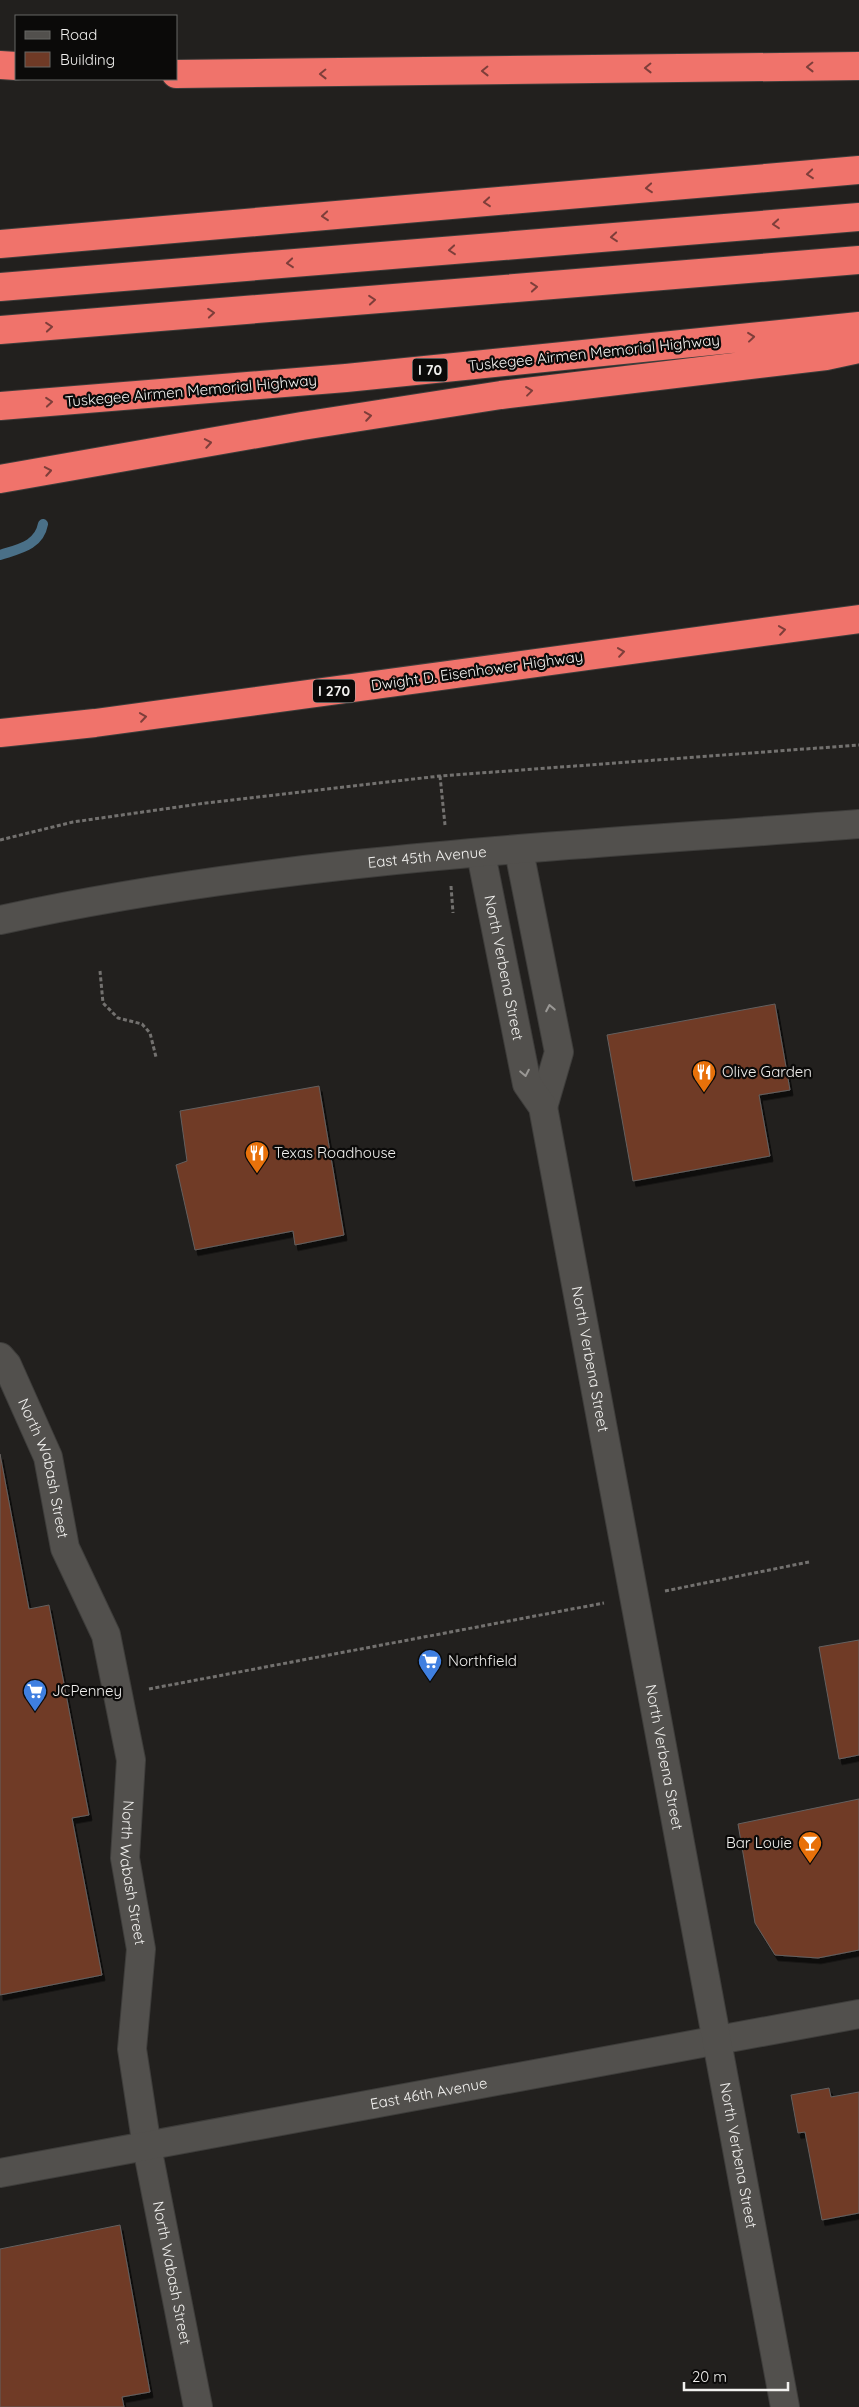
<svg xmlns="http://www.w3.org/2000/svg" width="859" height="2407" font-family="Quicksand,sans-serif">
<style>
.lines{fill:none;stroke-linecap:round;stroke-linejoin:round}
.stream{stroke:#4a7088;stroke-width:10}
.building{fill:#6f3a26;stroke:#64605f;filter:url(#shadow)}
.minor-casing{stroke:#3e3d3b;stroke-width:30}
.tertiary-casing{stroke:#3e3d3b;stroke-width:30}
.motorway-casing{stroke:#3e3d3b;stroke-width:30}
.path{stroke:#73716f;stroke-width:3;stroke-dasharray:4 2.5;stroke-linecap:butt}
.minor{stroke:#52504d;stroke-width:28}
.tertiary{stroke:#52504d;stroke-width:28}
.motorway{stroke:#f0736b;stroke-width:28}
.oneway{stroke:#7e3e3a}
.oneway2{stroke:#9a9895}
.labels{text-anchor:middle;stroke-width:4.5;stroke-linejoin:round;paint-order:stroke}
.shield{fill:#0b0a09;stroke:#acaba9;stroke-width:1}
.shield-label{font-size:14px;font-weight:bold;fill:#f1f0ee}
.street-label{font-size:15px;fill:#f1f0ee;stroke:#0b0a09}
.poi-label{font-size:15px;fill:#f1f0ee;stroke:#0b0a09;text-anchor:start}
</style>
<defs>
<filter id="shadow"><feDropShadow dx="3" dy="5.5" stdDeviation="0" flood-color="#0009"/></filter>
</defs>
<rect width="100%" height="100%" fill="#22201e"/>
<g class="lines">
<path class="stream" d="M0 555C18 549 39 546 43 524"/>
</g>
<path class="building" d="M775 1004 790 1090 759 1095 770 1156 633 1181 607 1035Z
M319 1086 344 1235 295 1245 293 1231 195 1250 176 1165 187 1161 180 1111Z
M0 1454 29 1609 49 1605 89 1815 72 1818 102 1975 0 1995Z
M859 1640V1755L839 1759 819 1647Z
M859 1799V1950L818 1958 775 1955 755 1923 738 1824Z
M829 2088 831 2097 859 2092V2213L822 2220 805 2132 798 2133 791 2095Z
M120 2225 150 2392 122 2397 124 2407H0V2249Z"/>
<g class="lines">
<g class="minor-casing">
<g id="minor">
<path id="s1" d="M0 1357 7 1365 48 1457 65 1548 106 1635 131 1760 125 1858 141 1949 132 2049 147 2147 198 2407"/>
<path id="s2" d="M0 2173 859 2014"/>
</g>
</g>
<g class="tertiary-casing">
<g id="tertiary">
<path d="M519 851 559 1052 543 1107"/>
<path id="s3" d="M481 854 527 1084 543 1107 785 2407"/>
<path id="s4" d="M0 920C282 858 572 846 859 824"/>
</g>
</g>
<g class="motorway-casing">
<path id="motorway" d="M0 65 16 66
M176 74 859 66
M0 244 859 170
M0 287 859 217
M0 330 859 260
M0 406 346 378 859 326
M0 479 302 426 501 395 826 356 859 349
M0 733 95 723 859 619"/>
</g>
<path class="path" d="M440 776 445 825
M0 840 73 822 206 803 440 776 859 745
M451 886 453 913
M100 971 103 1003 118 1018 142 1024 150 1033 156 1057
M665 1591 809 1562
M149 1689 604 1603"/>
<use href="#minor" class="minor"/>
<use href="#tertiary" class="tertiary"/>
<use href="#motorway" class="motorway"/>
</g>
<defs><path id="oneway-chevron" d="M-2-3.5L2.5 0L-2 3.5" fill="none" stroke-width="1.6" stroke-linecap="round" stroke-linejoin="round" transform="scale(1.25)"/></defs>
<g class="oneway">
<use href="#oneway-chevron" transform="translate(810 67) rotate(179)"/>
<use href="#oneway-chevron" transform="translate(648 68) rotate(179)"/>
<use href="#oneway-chevron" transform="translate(485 71) rotate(179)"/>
<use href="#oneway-chevron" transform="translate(323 74) rotate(179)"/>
<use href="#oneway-chevron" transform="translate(810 174) rotate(175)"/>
<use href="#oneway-chevron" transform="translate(649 188) rotate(175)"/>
<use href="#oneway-chevron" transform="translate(487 202) rotate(175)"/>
<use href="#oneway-chevron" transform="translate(325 216) rotate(175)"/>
<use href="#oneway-chevron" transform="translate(776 224) rotate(175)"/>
<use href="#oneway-chevron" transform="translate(614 237) rotate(175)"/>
<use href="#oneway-chevron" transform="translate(452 250) rotate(175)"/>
<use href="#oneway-chevron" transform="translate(290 263) rotate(175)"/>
<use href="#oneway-chevron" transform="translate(534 287) rotate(-5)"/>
<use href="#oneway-chevron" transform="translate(372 300) rotate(-5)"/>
<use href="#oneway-chevron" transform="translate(211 313) rotate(-5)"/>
<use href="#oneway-chevron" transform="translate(49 327) rotate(-5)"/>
<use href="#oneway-chevron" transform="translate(751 337) rotate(-6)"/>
<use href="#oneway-chevron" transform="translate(529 391) rotate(-7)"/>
<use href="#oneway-chevron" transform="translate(49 402) rotate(-5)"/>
<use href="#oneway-chevron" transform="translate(368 416) rotate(-9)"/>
<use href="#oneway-chevron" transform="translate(208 443) rotate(-10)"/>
<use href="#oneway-chevron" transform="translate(48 471) rotate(-10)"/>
<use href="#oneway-chevron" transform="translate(782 630) rotate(-8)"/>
<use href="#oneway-chevron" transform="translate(621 652) rotate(-8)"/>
<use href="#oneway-chevron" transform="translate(143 717) rotate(-8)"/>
</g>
<g class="oneway2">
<use href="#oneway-chevron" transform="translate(550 1008) rotate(-101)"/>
<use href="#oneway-chevron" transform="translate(525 1073) rotate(79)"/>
</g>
<defs>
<g id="restaurant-pin" transform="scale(1.25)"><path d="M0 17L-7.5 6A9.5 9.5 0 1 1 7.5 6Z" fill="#e8710a" stroke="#0b0a09"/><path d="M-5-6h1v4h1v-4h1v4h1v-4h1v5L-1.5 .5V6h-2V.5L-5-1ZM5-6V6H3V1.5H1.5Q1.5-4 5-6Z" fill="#fff"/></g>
<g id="supermarket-pin" transform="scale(1.25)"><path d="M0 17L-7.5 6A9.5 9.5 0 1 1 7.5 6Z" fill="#3f7fe0" stroke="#0b0a09"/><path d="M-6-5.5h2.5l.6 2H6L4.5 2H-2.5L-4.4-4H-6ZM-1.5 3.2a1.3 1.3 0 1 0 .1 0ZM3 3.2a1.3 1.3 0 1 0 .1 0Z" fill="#fff"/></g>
<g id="bar-pin" transform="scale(1.25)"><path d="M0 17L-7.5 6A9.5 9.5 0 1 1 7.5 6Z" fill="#e8710a" stroke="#0b0a09"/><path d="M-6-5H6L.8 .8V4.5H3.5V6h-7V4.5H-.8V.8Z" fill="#fff"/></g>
</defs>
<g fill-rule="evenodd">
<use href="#restaurant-pin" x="704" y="1072"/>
<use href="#restaurant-pin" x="257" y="1153"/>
<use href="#supermarket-pin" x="430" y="1661"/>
<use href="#supermarket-pin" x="35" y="1691"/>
<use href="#bar-pin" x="810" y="1843"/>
</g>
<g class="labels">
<g class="shield">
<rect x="412.5" y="358.5" width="35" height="23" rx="4"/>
<rect x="313" y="679.5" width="42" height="23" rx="4"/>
</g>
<g class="shield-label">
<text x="430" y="375">I 70</text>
<text x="334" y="696">I 270</text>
</g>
<g class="street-label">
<text transform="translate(594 353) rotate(-6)" y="5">Tuskegee Airmen Memorial Highway</text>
<text transform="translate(191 391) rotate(-5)" y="5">Tuskegee Airmen Memorial Highway</text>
<text transform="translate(477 671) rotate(-8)" y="5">Dwight D. Eisenhower Highway</text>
<text dy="5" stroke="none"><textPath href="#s4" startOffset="432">East 45th Avenue</textPath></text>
<text dy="5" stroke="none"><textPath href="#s3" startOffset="116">North Verbena Street</textPath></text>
<text dy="5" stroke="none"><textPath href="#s3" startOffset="519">North Verbena Street</textPath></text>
<text dy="5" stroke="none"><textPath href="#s1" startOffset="121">North Wabash Street</textPath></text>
<text dy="5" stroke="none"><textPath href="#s3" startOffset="924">North Verbena Street</textPath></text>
<text dy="5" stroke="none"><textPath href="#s1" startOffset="541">North Wabash Street</textPath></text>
<text dy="5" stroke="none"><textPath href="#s2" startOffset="436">East 46th Avenue</textPath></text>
<text dy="5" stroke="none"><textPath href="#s3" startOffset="1329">North Verbena Street</textPath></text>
<text dy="5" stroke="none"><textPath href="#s1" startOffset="946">North Wabash Street</textPath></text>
</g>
<g class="poi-label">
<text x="722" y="1077">Olive Garden</text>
<text x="274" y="1158">Texas Roadhouse</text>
<text x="448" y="1666">Northfield</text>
<text x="52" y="1696">JCPenney</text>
<text x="792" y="1848" text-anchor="end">Bar Louie</text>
</g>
</g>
<rect x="15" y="15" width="162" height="65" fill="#0b0a09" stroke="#676665"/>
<rect x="25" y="31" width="25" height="8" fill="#52504d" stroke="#676665"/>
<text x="60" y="40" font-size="15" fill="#f1f0ee">Road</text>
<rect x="25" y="52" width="25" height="15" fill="#6f3a26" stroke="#676665"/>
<text x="60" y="65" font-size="15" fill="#f1f0ee">Building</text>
<path d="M684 2382v8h104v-8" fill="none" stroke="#f1f0ee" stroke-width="2.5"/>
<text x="692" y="2382" font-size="15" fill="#f1f0ee" stroke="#0b0a09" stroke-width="4" paint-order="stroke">20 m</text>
</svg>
